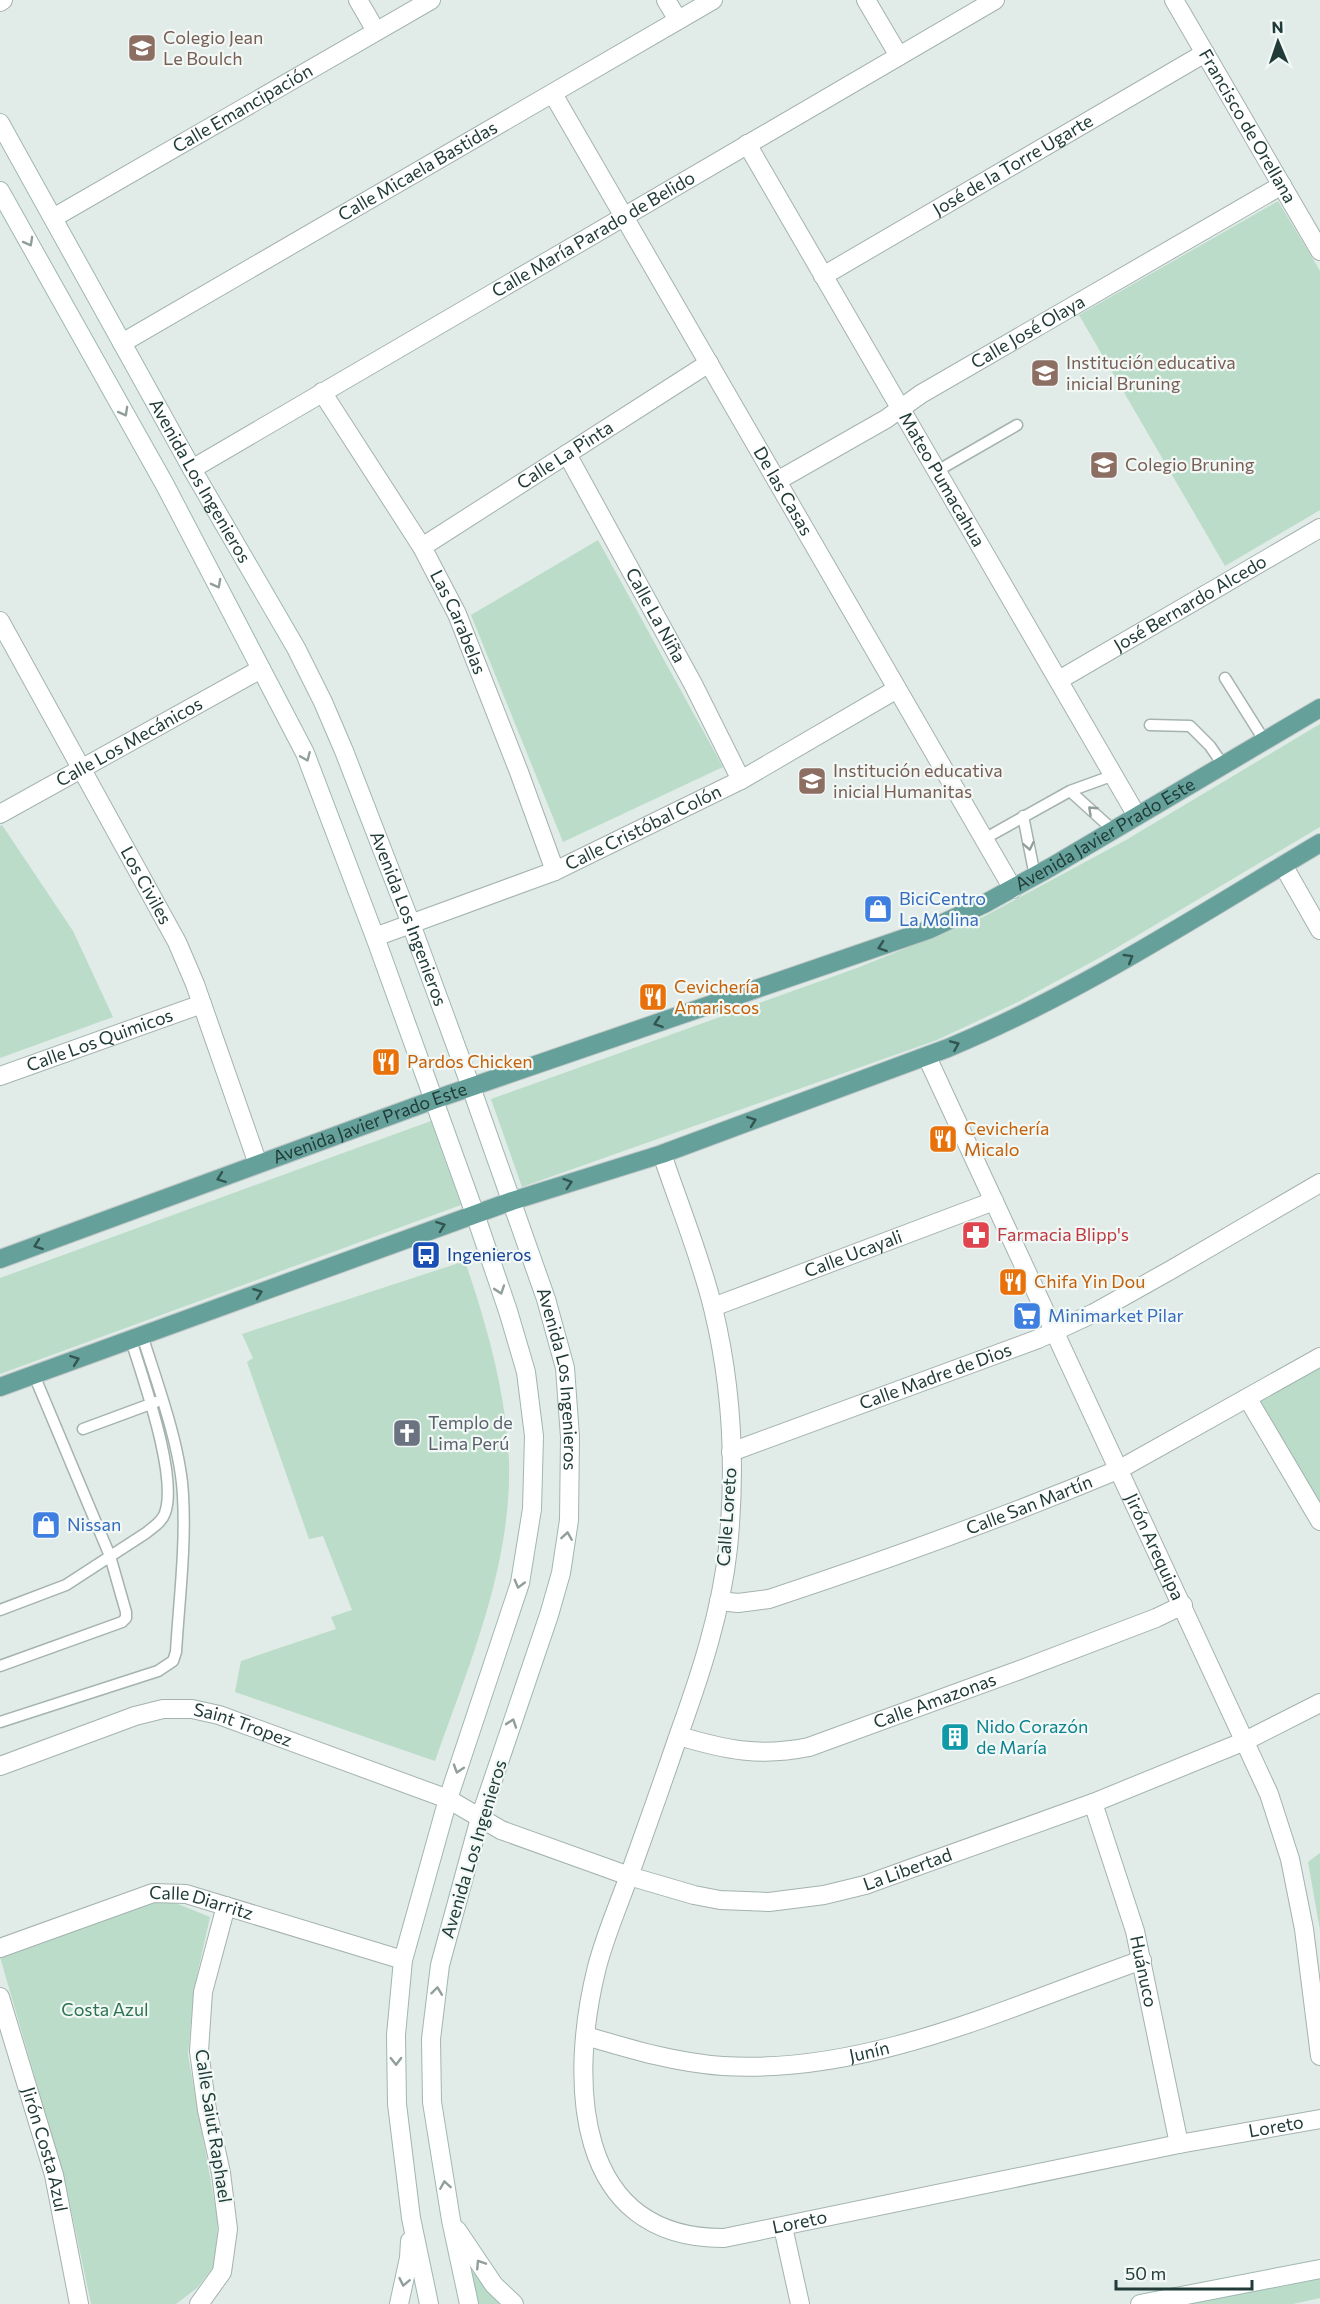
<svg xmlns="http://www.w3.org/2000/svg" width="1320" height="2304" font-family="Commissioner,sans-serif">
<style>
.green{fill:#badcc8}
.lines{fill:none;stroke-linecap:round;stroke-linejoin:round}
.lane-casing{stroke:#a4b3b0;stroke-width:13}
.street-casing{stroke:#a4b3b0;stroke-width:20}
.secondary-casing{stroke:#9fb7b2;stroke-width:20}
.primary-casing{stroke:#c1c8c7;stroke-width:20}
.lane{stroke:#fff;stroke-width:10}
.street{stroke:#fff;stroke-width:18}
.secondary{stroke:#fff;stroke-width:18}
.primary{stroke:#65a09a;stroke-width:18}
.oneway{stroke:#909e9c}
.oneway2{stroke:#325550}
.labels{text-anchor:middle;stroke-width:4.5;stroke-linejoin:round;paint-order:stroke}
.education-label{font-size:18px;fill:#785e54;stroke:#f1f8f5;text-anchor:start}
.street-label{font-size:18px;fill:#213c38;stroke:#f1f8f5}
.shop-label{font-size:18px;fill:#366cbe;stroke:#f1f8f5;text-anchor:start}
.food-label{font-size:18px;fill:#c56008;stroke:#f1f8f5;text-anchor:start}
.health-label{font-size:18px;fill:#be3a42;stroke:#f1f8f5;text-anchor:start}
.transit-label{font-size:18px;fill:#164399;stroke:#f1f8f5;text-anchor:start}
.worship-label{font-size:18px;fill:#5b616d;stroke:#f1f8f5;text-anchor:start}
.culture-label{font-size:18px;fill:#0d838f;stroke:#f1f8f5;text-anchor:start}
.park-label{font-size:18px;fill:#2c7251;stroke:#f1f8f5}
</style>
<rect width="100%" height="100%" fill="#e1ebe8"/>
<path class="green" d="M1278 201 1320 271V510L1225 566 1079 315Z
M598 540 723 767 563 842 471 615Z
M1320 724V827L1101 957 1020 1001 937 1040 522 1187 491 1099 857 968 983 917 1126 840Z
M2 825 73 931 113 1017 0 1058V826Z
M431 1121 461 1205 0 1374V1278Z
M465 1261C487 1326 506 1392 509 1461 512 1565 469 1665 435 1761L235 1692 241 1661 336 1629 331 1617 352 1610 323 1536 309 1539 247 1362 253 1358 242 1334Z
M1320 1363V1507L1258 1400Z
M1320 1853V1930L1308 1862Z
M149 1900 178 1904 210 1917 194 1989 188 2055 218 2221 215 2265 197 2288 176 2304H91L65 2181 0 1957Z
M469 2268 503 2304H476Z
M1320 2278V2298L1293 2304H1189Z"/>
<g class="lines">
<g class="lane-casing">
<path id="lane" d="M937 471 1017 425
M1225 678 1264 740
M1150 725 1190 726 1210 746 1223 765
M1070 791 1113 830
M1023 816 1035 876
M984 839 1070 791 1114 775
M83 1429 156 1402
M0 1610 66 1585 146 1533C153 1527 162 1522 165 1513 178 1476 143 1379 131 1340
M0 1666 122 1622 126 1618V1612L110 1556 34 1375
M0 1722 158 1671 173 1661 176 1652C179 1601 186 1547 183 1496 181 1447 157 1383 142 1335"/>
</g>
<g class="street-casing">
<g id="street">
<path d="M358 0 376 31"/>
<path d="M666 0 678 20"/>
<path d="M866 0 899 56"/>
<path id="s1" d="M1174 0 1320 251"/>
<path d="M0 2 3 0"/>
<path id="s2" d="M553 94 1013 889"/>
<path id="s3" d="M747 144 1137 816"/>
<path id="s4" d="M53 218 431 0"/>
<path id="s5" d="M823 276 1205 53"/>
<path id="s6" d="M122 343 713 0"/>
<path id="s7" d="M322 392 422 547 457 614 519 772 555 871"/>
<path id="s8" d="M567 454 693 684 741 780"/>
<path id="s9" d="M192 469 995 0"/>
<path id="s10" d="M777 481 886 419 921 394 1282 185"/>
<path id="s11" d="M422 547 709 363"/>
<path id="s12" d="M0 621 177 942 195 984 258 1164"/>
<path id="s13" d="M1059 680 1320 528"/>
<path id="s14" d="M0 814 261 669"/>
<path d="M1283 865 1320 930"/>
<path id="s15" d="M375 937 555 871 741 780 897 689"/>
<path id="s16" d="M927 1057 1269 1794 1290 1859 1304 1929 1320 2056"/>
<path id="s17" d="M0 1076 202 1004"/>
<path id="s18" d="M662 1154C679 1205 700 1255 713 1308 732 1386 736 1468 728 1548 721 1612 701 1673 679 1734 663 1781 646 1829 629 1876 618 1906 605 1936 597 1967 569 2078 572 2239 724 2238L1179 2144 1320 2119"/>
<path id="s19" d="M713 1307 994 1201"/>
<path d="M1248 1399 1320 1521"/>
<path id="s20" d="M731 1452 1038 1339 1094 1313 1169 1271 1320 1183"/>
<path id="s21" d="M719 1601 738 1603 769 1599C887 1560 1005 1517 1120 1469L1320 1357"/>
<path id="s22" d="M679 1736C726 1750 760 1757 809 1747L1017 1671 1156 1618 1183 1605"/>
<path id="s23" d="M0 1766 135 1716 163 1709H192L219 1715 448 1799 501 1830 629 1876 694 1895 720 1900 769 1902 824 1895 865 1885 1093 1803 1245 1741 1320 1703"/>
<path id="s24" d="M1093 1803 1135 1931 1179 2144"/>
<path id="s25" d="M0 1948 153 1893 186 1894 403 1960"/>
<path id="s26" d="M0 1997 54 2175 79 2304"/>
<path id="s27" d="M586 2036C630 2049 676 2063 723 2066 867 2075 1008 2007 1142 1960"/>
<path d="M783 2227 800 2304"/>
<path d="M199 2304 222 2272 228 2229 221 2173 207 2110 199 2051 203 1992 226 1906"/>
</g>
</g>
<g class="secondary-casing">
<g id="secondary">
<path id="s28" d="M0 123 192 469 296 648 323 702 344 751 411 924 471 1087 546 1299 565 1368 570 1437 569 1520 561 1573 549 1615 480 1818 440 1965 431 2039 432 2102 451 2220 469 2304"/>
<path d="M0 191 165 485 305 753 375 937 475 1214 508 1311 526 1372 534 1436 532 1509 520 1583 448 1799 403 1960 396 2035 397 2104 411 2218 429 2304"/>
<path d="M457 2230 494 2285 514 2304"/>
<path d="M399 2304 409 2258 410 2241"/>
<path d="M1140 2304 1320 2269"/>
</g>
</g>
<g class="primary-casing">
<g id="primary">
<path id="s29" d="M0 1259 433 1100 928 930 984 904 1051 867 1320 708"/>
<path d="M0 1387 512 1201 662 1154 948 1048C1080 993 1197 916 1320 843"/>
</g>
</g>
<use href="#lane" class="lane"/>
<use href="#street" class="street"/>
<use href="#secondary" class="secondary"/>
<use href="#primary" class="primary"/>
</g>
<defs><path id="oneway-chevron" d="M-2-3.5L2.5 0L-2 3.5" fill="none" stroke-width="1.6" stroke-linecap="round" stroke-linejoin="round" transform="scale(1.5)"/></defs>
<g class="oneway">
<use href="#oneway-chevron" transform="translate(29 242) rotate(61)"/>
<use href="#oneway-chevron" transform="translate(124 412) rotate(61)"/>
<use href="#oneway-chevron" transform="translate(217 584) rotate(62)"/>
<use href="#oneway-chevron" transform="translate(306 757) rotate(67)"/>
<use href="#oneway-chevron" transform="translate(1092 810) rotate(-137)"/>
<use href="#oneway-chevron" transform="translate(1029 846) rotate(79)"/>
<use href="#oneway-chevron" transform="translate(500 1290) rotate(71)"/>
<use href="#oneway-chevron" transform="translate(567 1536) rotate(-81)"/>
<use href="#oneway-chevron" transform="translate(519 1584) rotate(105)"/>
<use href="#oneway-chevron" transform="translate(512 1723) rotate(-71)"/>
<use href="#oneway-chevron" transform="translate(458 1769) rotate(108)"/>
<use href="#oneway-chevron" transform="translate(437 1991) rotate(-83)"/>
<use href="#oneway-chevron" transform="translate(396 2061) rotate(89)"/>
<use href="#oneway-chevron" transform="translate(445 2185) rotate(-99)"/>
<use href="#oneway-chevron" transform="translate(480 2264) rotate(-123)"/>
<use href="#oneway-chevron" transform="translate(404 2282) rotate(102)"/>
</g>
<g class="oneway2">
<use href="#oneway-chevron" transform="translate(882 947) rotate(161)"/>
<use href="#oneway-chevron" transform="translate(1129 958) rotate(-31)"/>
<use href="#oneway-chevron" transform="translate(658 1023) rotate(161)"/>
<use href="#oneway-chevron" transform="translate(955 1045) rotate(-23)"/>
<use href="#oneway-chevron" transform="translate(752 1121) rotate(-20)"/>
<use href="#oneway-chevron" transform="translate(221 1178) rotate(160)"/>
<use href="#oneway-chevron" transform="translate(568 1183) rotate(-18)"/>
<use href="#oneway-chevron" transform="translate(441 1226) rotate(-20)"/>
<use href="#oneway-chevron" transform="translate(38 1245) rotate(160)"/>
<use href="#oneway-chevron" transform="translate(258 1293) rotate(-20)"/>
<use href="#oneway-chevron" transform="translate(75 1360) rotate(-20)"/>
</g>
<defs>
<g id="school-square" transform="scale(1.5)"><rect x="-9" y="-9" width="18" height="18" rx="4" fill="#8d6e63" stroke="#f1f8f5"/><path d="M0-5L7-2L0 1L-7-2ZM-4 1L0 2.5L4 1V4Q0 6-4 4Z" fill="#fff"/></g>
<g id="shop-square" transform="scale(1.5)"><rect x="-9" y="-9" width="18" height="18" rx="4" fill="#3f7fe0" stroke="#f1f8f5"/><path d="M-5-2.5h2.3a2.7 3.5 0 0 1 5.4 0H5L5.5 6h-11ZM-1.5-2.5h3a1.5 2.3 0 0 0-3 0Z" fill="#fff"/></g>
<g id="restaurant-square" transform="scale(1.5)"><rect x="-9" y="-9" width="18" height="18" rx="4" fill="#e8710a" stroke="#f1f8f5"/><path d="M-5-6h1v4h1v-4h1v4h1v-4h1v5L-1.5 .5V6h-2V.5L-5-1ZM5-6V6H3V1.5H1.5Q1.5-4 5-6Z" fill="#fff"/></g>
<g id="pharmacy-square" transform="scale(1.5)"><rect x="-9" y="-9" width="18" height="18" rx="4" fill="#e0444e" stroke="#f1f8f5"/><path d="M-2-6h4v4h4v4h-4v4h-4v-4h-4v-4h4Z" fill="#fff"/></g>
<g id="bus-square" transform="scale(1.5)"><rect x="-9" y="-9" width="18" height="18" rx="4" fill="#1a4fb4" stroke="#f1f8f5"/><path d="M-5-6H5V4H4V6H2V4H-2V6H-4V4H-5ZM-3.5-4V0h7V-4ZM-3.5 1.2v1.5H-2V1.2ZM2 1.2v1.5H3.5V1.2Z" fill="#fff"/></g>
<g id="supermarket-square" transform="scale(1.5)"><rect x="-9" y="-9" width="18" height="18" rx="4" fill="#3f7fe0" stroke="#f1f8f5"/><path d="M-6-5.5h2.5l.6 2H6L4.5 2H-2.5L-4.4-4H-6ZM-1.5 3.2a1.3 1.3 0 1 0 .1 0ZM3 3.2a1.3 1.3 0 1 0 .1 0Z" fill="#fff"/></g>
<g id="church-square" transform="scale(1.5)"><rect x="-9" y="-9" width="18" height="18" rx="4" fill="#6b7280" stroke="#f1f8f5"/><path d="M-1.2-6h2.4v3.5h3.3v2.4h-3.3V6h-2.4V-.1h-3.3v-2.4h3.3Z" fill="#fff"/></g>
<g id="building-square" transform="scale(1.5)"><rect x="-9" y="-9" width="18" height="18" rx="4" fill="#0f9aa8" stroke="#f1f8f5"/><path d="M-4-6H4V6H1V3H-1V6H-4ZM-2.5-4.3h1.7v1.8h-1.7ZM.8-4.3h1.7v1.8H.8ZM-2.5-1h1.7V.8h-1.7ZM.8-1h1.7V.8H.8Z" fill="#fff"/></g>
</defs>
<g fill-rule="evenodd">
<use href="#school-square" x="142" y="48"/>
<use href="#school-square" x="1045" y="373"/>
<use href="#school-square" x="1104" y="465"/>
<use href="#school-square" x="812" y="781"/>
<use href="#shop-square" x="878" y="909"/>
<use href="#restaurant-square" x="653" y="997"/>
<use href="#restaurant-square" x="386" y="1062"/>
<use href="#restaurant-square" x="943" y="1139"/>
<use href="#pharmacy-square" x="976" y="1235"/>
<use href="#bus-square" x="426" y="1255"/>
<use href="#restaurant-square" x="1013" y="1282"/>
<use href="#supermarket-square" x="1027" y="1316"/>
<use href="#church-square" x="407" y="1433"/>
<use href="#shop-square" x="46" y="1525"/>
<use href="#building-square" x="955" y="1737"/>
</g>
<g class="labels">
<g class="education-label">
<text x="163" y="44">Colegio Jean<tspan x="163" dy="21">Le Boulch</tspan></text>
<text x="1066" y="369">Institución educativa<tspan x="1066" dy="21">inicial Bruning</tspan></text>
<text x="1125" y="471">Colegio Bruning</text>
<text x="833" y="777">Institución educativa<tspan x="833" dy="21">inicial Humanitas</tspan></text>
</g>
<g class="street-label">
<text dy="6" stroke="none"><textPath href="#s4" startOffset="219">Calle Emancipación</textPath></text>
<text dy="6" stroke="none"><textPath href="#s1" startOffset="146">Francisco de Orellana</textPath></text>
<text dy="6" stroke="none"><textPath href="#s5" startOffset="220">José de la Torre Ugarte</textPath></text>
<text dy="6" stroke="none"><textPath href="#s6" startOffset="342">Calle Micaela Bastidas</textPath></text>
<text dy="6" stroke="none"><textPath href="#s9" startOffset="465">Calle María Parado de Belido</textPath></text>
<text dy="6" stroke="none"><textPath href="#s10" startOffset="292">Calle José Olaya</textPath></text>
<text dy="6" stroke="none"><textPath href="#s11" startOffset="170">Calle La Pinta</textPath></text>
<text dy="6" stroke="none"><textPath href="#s3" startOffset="388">Mateo Pumacahua</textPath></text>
<text dy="6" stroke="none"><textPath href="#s28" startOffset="410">Avenida Los Ingenieros</textPath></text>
<text dy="6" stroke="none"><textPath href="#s2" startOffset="459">De las Casas</textPath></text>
<text dy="6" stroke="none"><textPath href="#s13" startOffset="152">José Bernardo Alcedo</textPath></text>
<text dy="6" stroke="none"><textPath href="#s8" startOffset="184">Calle La Niña</textPath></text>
<text dy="6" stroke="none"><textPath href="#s7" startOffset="268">Las Carabelas</textPath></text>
<text dy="6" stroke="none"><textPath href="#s14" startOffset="148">Calle Los Mecánicos</textPath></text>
<text dy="6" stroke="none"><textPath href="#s15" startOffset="290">Calle Cristóbal Colón</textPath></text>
<text dy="6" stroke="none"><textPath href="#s29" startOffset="1186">Avenida Javier Prado Este</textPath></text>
<text dy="6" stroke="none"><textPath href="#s12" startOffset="302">Los Civiles</textPath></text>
<text dy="6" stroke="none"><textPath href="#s28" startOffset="896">Avenida Los Ingenieros</textPath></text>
<text dy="6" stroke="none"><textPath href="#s17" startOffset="106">Calle Los Quimicos</textPath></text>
<text dy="6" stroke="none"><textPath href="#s29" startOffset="394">Avenida Javier Prado Este</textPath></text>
<text dy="6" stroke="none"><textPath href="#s19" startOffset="150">Calle Ucayali</textPath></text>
<text dy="6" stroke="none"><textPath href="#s20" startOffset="218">Calle Madre de Dios</textPath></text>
<text dy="6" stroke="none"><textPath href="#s28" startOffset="1382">Avenida Los Ingenieros</textPath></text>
<text dy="6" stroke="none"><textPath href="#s21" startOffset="327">Calle San Martín</textPath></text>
<text transform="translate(727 1517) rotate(-86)" y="6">Calle Loreto</text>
<text dy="6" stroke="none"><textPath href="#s16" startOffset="540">Jirón Arequipa</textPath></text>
<text dy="6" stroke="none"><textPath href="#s22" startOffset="266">Calle Amazonas</textPath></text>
<text dy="6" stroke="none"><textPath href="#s23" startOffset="255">Saint Tropez</textPath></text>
<text transform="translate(474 1849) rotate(-73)" y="6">Avenida Los Ingenieros</text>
<text dy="6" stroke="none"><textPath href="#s23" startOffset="957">La Libertad</textPath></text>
<text dy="6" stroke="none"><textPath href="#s25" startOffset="212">Calle Diarritz</textPath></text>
<text dy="6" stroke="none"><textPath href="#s24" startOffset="176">Huánuco</textPath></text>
<text dy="6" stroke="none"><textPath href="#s27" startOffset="288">Junín</textPath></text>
<text transform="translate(213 2126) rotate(81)" y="6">Calle Saiut Raphael</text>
<text dy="6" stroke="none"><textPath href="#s18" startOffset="1761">Loreto</textPath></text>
<text dy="6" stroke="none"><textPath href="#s26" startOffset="159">Jirón Costa Azul</textPath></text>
<text dy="6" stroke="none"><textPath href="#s18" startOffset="1275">Loreto</textPath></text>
</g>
<g class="shop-label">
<text x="899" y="905">BiciCentro<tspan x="899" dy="21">La Molina</tspan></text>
<text x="1048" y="1322">Minimarket Pilar</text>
<text x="67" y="1531">Nissan</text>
</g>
<g class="food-label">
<text x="674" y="993">Cevichería<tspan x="674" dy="21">Amariscos</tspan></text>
<text x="407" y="1068">Pardos Chicken</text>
<text x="964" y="1135">Cevichería<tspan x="964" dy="21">Micalo</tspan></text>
<text x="1034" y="1288">Chifa Yin Dou</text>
</g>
<g class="health-label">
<text x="997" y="1241">Farmacia Blipp's</text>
</g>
<g class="transit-label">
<text x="447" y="1261">Ingenieros</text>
</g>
<g class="worship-label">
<text x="428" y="1429">Templo de<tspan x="428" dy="21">Lima Perú</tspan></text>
</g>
<g class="culture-label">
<text x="976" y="1733">Nido Corazón<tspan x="976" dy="21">de María</tspan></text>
</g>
<g class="park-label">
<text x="105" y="2016">Costa Azul</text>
</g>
</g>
<g transform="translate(1278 42) rotate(358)" stroke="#f1f8f5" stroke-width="4.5" paint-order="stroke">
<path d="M0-4.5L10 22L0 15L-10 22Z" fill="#213c38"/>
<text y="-9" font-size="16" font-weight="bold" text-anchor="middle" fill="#213c38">N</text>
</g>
<path d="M1116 2280v9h136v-9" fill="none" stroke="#213c38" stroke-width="3"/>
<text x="1125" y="2280" font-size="18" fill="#213c38" stroke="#f1f8f5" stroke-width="4.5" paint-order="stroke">50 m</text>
</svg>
